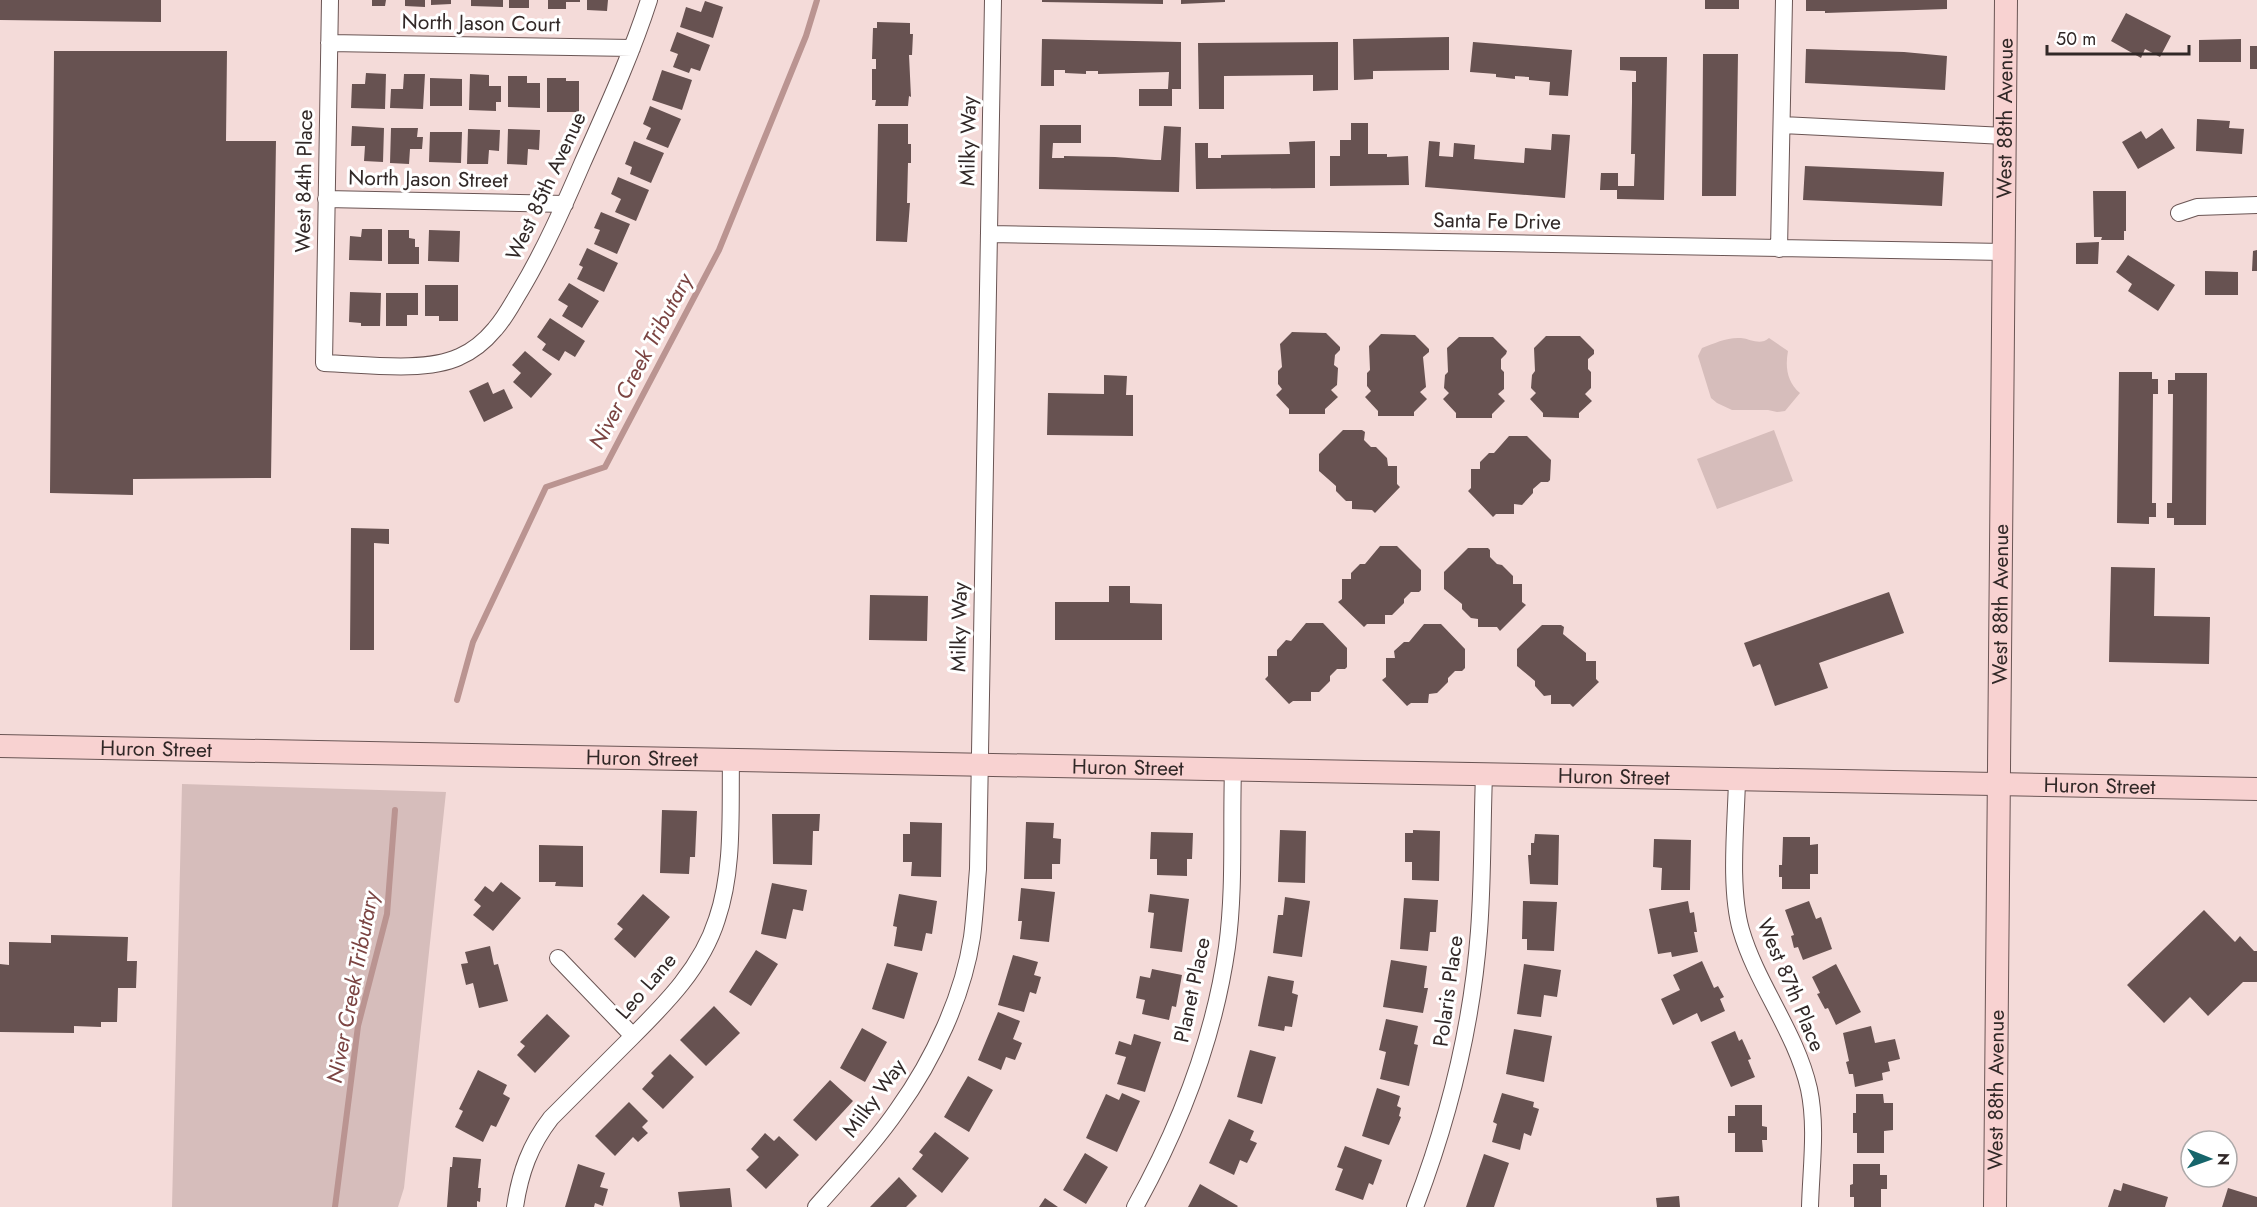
<svg xmlns="http://www.w3.org/2000/svg" width="2257" height="1207" font-family="Jost,sans-serif">
<style>
.green{fill:#d6bdbb}
.lines{fill:none;stroke-linecap:round;stroke-linejoin:round}
.stream{stroke:#ba9491;stroke-width:6}
.building{fill:#675251}
.minor-casing{stroke:#6a5554;stroke-width:18}
.secondary-casing{stroke:#6a5554;stroke-width:24}
.minor{stroke:#fff;stroke-width:16}
.secondary{stroke:#f8d2d1;stroke-width:22}
.labels{text-anchor:middle;stroke-width:6;stroke-linejoin:round;paint-order:stroke}
.street-label{font-size:21px;fill:#312827;stroke:#fff}
.water-label{font-size:22px;font-style:italic;fill:#7b4442;stroke:#fff}
</style>
<rect width="100%" height="100%" fill="#f4dbd9"/>
<path class="green" d="M1769 338 1788 351C1785 367 1787 382 1800 393L1785 411 1777 412 1768 410H1732L1717 403 1711 398 1698 356 1702 348C1715 343 1727 337 1741 338 1751 339 1760 346 1769 338Z
M1774 430 1793 481 1717 509 1697 459Z
M182 784 446 792 404 1188 398 1207H172Z"/>
<g class="lines">
<path class="stream" d="M457 700 473 642 546 487 605 467 719 250 806 36 817 0
M335 1207 358 1026 387 914 395 810"/>
</g>
<path class="building" d="M0 0H161V22L0 20Z
M372 0H386L385 6H372Z
M405 0H425V7L405 6Z
M431 0H451V4L431 5Z
M471 0H503V7L471 6Z
M509 0H529V8H509Z
M548 0H580V2H566V9H548Z
M587 0H608L607 11 587 10Z
M1042 0H1163V4L1042 2Z
M1181 0H1225V2L1181 4Z
M1705 0H1739V9H1705Z
M1806 0H1947V9L1825 13V11H1806Z
M705 1 723 7 713 38 680 27 686 7 701 12Z
M2126 13 2171 36 2160 57 2145 49 2141 58 2111 41Z
M877 22 910 23V34H913L912 55H909L911 97 909 96 908 106H875L876 100H872V69H876V59H872L873 28H877Z
M677 32 710 45 700 71 691 68 689 73 673 67 678 54 670 51Z
M1449 37V70L1373 71V79L1354 80 1353 39Z
M1042 39 1181 42V89H1172V106H1139V89H1168L1169 72 1098 74V71H1086V74L1065 73V70H1054V86H1041Z
M2241 39V62H2199V40Z
M1338 42V90L1313 91V75L1224 76V109H1199L1198 43Z
M1473 42 1572 50 1568 96 1549 95 1550 82 1529 80V77L1515 76V79L1496 77V74L1470 72Z
M2250 46H2257V69H2250Z
M1806 49 1904 52 1947 56 1945 90 1805 83Z
M54 51H227L226 141H276L271 478 133 479V495L50 493Z
M1703 54H1738L1736 196H1702Z
M1620 57H1667L1664 200 1617 199V190H1600L1601 173H1618V186H1634L1635 154H1631L1632 102V82H1636V71L1620 70Z
M662 70 692 80 682 110 652 100Z
M366 73 386 74 385 109 351 108 352 84H365Z
M404 74H425L423 109 390 108 391 89H403Z
M470 74 489 75V86H501V102H496V111L469 110Z
M508 76H527V83H540V108L508 107Z
M430 78 462 79V106H430Z
M547 78H566V81H579V112H547Z
M650 106 681 119 668 148 646 139 651 128 643 124Z
M2197 119 2230 121 2229 128 2244 129 2242 154 2196 151Z
M1351 123H1368V154H1387V157L1408 156 1409 185 1330 186V156H1340V140H1351Z
M878 124H908V144H911V163H908L907 203H910L907 242 876 241Z
M1040 125H1081V143H1053L1052 158H1064V156L1115 157 1155 160H1161L1164 126 1181 127 1179 192 1039 189Z
M352 126 384 128 383 162 364 161 365 146H351Z
M391 128H418L417 137H423L422 149H410L409 164 390 163Z
M2162 128 2175 148 2138 169 2122 142 2141 131 2146 139Z
M468 129 500 130 499 151 489 150 488 164H467Z
M508 129 540 130 539 150 528 149 527 165 507 164Z
M430 132H462L461 163 429 162Z
M1552 134 1570 135 1565 198 1425 187 1429 141 1440 142 1439 156 1453 157 1454 143 1475 145 1474 159 1524 163 1525 148 1551 150Z
M634 141 664 153 651 183 630 174 632 167 625 164Z
M1315 141V188L1196 189 1195 143H1208V158H1221V155L1290 154 1289 142Z
M1805 166 1944 172 1942 206 1803 200Z
M618 177 649 190 636 221 615 212 621 199 611 194Z
M2093 191H2126V231H2124V240H2101L2102 237H2094Z
M601 212 630 224 617 254 594 244 600 230 594 228Z
M362 229H382V261L349 260 350 236 361 237Z
M388 230H409V238L415 239V247H419V264H388Z
M429 230 460 231 459 262 428 261Z
M2099 242 2098 264H2076V243Z
M587 248 618 263 604 292 577 279 583 267 579 265Z
M2257 250V271H2252L2253 251Z
M2128 255 2175 285 2158 311 2128 291 2132 284 2116 272Z
M2205 271 2238 272V295H2205Z
M569 283 599 301 582 328 562 316 568 306 558 300Z
M425 285H458V321H439V316H425Z
M350 292 381 293 380 326H361V323L349 322Z
M386 293H418V315H407V326H386Z
M550 318 585 341 575 357 565 351 559 361 542 350 546 344 537 337Z
M1292 332 1326 333 1340 347V350L1335 355 1334 365 1338 368 1337 385 1331 390 1338 397 1325 409V414H1289V409L1276 395 1282 389 1278 384V371L1282 367 1280 344Z
M1381 334 1415 335 1429 349V352L1423 357 1426 387 1420 392 1427 399 1414 412V416H1378V411L1365 397 1371 391 1367 386V373L1370 370 1369 346Z
M1546 336H1580L1594 350V354L1588 359V369L1591 372V388L1585 394 1592 401 1579 413V418L1543 417V413L1530 399 1536 393 1531 388 1532 375 1535 371 1534 348Z
M1459 337H1493L1507 351 1506 354 1501 359V369L1504 372V389L1498 394 1505 401 1492 414V418H1456V413L1443 399 1449 393 1444 388 1445 375 1448 372 1447 348Z
M525 351 552 374 531 398 513 382 521 373 512 365Z
M2119 372H2152V379H2158V394H2153L2152 503H2156V517H2149V524L2117 523Z
M2175 373H2207L2206 525H2174V518H2167V503H2172L2173 394H2168V380H2175Z
M1104 375 1127 376 1126 395H1133V436L1047 435 1048 393 1104 394Z
M488 382 493 394 504 389 513 408 484 422 469 391Z
M1343 430H1362L1365 432 1364 440 1371 447H1376L1387 458 1388 466H1397V484L1400 487 1375 513 1372 510 1352 509V501H1346L1336 491V486L1319 471V454Z
M1509 436H1527L1551 460 1550 480 1548 482H1541L1533 489V493L1522 505 1514 504V514H1496L1493 517 1468 491 1471 488V469H1480V462L1489 453H1494Z
M351 528 389 529V544L374 543V650H350Z
M1380 546H1397L1421 570V590L1419 592H1411L1404 599V603L1392 615H1385V624H1367L1364 627 1338 602 1342 599V579H1351V573L1360 564H1365Z
M1468 548H1488L1490 550V557L1497 564 1502 565 1513 576V584H1522V602L1526 605 1500 631 1497 627H1478V619L1471 618 1462 609V604L1444 589V572Z
M2111 567 2155 568 2154 616 2210 617 2209 664 2109 662Z
M1109 586H1130V603L1162 604V640H1055V602H1109Z
M1889 592 1904 633 1819 663 1828 688 1775 706 1760 664 1753 667 1744 643Z
M870 595 928 596 927 641 869 640Z
M1306 623H1323L1347 648V667L1345 669H1337L1330 676V681L1319 692H1311V701H1293L1289 704 1265 679 1268 676V656H1277V650L1286 640 1291 641Z
M1424 624H1441L1465 649V668L1462 671H1455L1448 678V682L1437 693 1429 694 1428 703H1411L1407 706 1382 680 1386 677V658H1395L1394 651 1404 642H1409Z
M1542 625H1561L1564 627 1563 634 1586 653V661H1596V679L1599 682 1573 707 1570 704H1551V695L1544 696 1535 686V681L1517 666V649Z
M662 810 697 811 695 857H690L689 874 660 873Z
M772 814H820L819 831H813L812 865 773 864Z
M910 822 942 823 941 877 911 876 912 862H903V834H910Z
M1026 822 1054 823 1053 838 1061 839 1060 864H1052V879H1024Z
M1280 830 1306 831 1305 883 1278 882Z
M1413 830 1440 831 1439 881 1412 880V862H1405V833H1413Z
M1151 832 1193 833 1192 859H1187V876L1157 875V859H1150Z
M1535 834 1559 835 1558 885 1530 884 1528 855H1531V843H1534Z
M1783 837H1810V845L1818 844V874H1810V889H1782V877H1779V865H1782Z
M1654 839 1691 840 1690 890H1661L1662 868 1653 867Z
M539 845 583 846V887L555 886 556 882H539Z
M501 882 521 898 493 931 473 915 481 906 474 900 485 886 493 892Z
M772 883 807 890 803 911 793 909 786 939 761 934Z
M1021 888 1055 892 1049 942 1020 939 1022 921H1018Z
M643 894 670 917 635 958 614 939 623 929 617 924Z
M899 894 937 901 932 934 926 933 922 951 894 946 897 927 893 926Z
M1150 894 1189 899 1182 952 1150 948 1154 913 1148 912Z
M1285 897 1310 901 1302 957 1273 953 1278 915H1283Z
M1404 898 1438 900 1436 932H1430L1428 951 1400 949Z
M1523 901 1557 902 1554 951 1527 950V939H1522Z
M1688 901 1690 913 1694 912 1697 932H1694L1698 952 1672 957 1671 952 1658 954 1649 909Z
M1809 901 1816 919 1821 917 1832 949 1803 960 1798 947 1794 948 1791 936 1794 935 1785 910Z
M2204 910 2235 942 2240 936 2254 951H2257V982H2243L2208 1016 2190 997 2164 1023 2127 985Z
M51 935 128 937 127 961H137L136 988H118L117 1022H101V1027L74 1026V1033L0 1032V964L9 965V942L51 943Z
M490 946 494 965 498 964 508 1001 479 1008 473 983 466 985 461 964 468 963 465 952Z
M756 950 778 964 751 1006 729 992Z
M1013 955 1038 962 1034 975 1041 977 1036 994 1030 992 1024 1012 998 1005Z
M1391 960 1427 966 1424 988H1428L1423 1013 1383 1007Z
M1702 961 1714 988 1718 986 1724 997 1720 999 1725 1011 1701 1022 1697 1013 1673 1025 1661 999 1680 990 1673 975Z
M887 963 918 973 904 1019 872 1009Z
M1524 964 1561 970 1557 997 1544 995 1541 1017 1517 1014Z
M1836 964 1861 1012 1836 1025 1828 1008 1825 1009 1817 994 1820 993 1812 977Z
M1152 969 1182 975 1176 1007 1172 1006 1169 1020 1142 1014 1145 1000 1136 998 1140 976 1150 978Z
M1268 976 1294 981 1292 993 1298 995 1292 1027 1285 1026 1284 1031 1258 1026Z
M714 1006 740 1033 706 1066 680 1040Z
M998 1012 1020 1021 1013 1039 1022 1043 1015 1060 1006 1057 1001 1070 978 1060Z
M547 1014 570 1036 535 1073 517 1055 525 1046 520 1042Z
M1386 1019 1418 1026 1414 1044 1418 1045 1409 1086 1380 1079 1386 1052 1379 1050Z
M1871 1026 1875 1043 1895 1039 1900 1059 1888 1062 1890 1071 1882 1073 1883 1080 1855 1087 1853 1074H1849L1846 1062 1849 1061 1843 1033Z
M862 1028 887 1042 865 1082 840 1068Z
M1514 1029 1552 1036 1544 1082 1506 1074Z
M1735 1031 1739 1041 1742 1039 1751 1059 1748 1060 1755 1077 1731 1087 1711 1042Z
M1134 1034 1161 1042 1145 1092 1117 1084 1126 1057 1115 1054 1119 1041 1131 1045Z
M1250 1050 1276 1057 1262 1104 1237 1097Z
M670 1054 694 1077 663 1109 642 1089 654 1076 651 1073Z
M478 1070 507 1085 503 1094 510 1098 496 1127 491 1125 483 1142 455 1127 463 1111 459 1109Z
M968 1076 993 1090 969 1132 944 1117Z
M830 1080 853 1101 816 1141 793 1120Z
M1377 1088 1400 1096 1397 1106 1401 1108 1399 1116 1401 1117 1389 1145 1362 1136Z
M1122 1093 1140 1101 1117 1152 1086 1138 1106 1094 1119 1100Z
M1502 1093 1534 1102 1533 1107 1539 1109 1531 1136 1524 1133 1520 1150 1492 1142 1497 1124 1493 1122Z
M1856 1094H1883L1884 1103H1893V1130L1884 1131V1153H1857V1133H1853V1113H1856Z
M629 1102 648 1121 642 1127 648 1133 638 1142 633 1137 615 1156 595 1136Z
M1735 1105H1762V1126L1767 1127V1140H1762L1763 1152H1735V1133H1728V1116H1735Z
M1229 1119 1254 1131 1250 1140 1257 1143 1247 1163 1240 1160 1234 1175 1209 1163Z
M935 1132 969 1158 942 1193 912 1169 923 1155 919 1152Z
M765 1133 774 1141 779 1136 799 1155 766 1189 746 1170 759 1157 751 1149Z
M1345 1146 1382 1160 1373 1185 1369 1183 1363 1200 1335 1190 1343 1169 1337 1167Z
M1085 1153 1108 1167 1086 1204 1063 1190Z
M1484 1154 1509 1163 1494 1207H1466Z
M453 1157 481 1159 478 1188H481L480 1202 477 1201V1207H447L450 1167H452Z
M578 1164 605 1173 600 1187 608 1189 603 1206 595 1203 594 1207H565Z
M1853 1164H1880V1175H1887V1189H1881V1207H1854V1197H1850V1185L1853 1184Z
M899 1177 917 1196 906 1207H870Z
M2123 1183 2168 1197 2165 1207H2108L2114 1189 2121 1191Z
M1200 1184 1238 1206 1237 1207H1188Z
M730 1188 732 1207H680L678 1192Z
M2228 1188 2257 1197V1207H2222Z
M1679 1196 1680 1207H1657L1656 1198Z
M1045 1198 1058 1207H1039Z"/>
<g class="lines">
<g class="minor-casing">
<path id="minor" d="M330 0 324 363C362 364 425 373 459 357 473 351 485 341 495 329 505 318 512 304 520 291 544 251 563 208 582 164 606 110 631 56 649 0
M329 43 632 48
M1782 125 2005 136
M326 199 565 204
M2179 213 2197 207 2257 205
M989 234 2004 252
M1779 249 1784 0
M1737 780C1736 824 1729 888 1741 930 1757 985 1796 1032 1809 1089 1817 1127 1811 1168 1810 1207
M558 958 633 1036
M515 1207C520 1173 530 1145 551 1118 576 1093 601 1068 626 1043 662 1007 701 970 717 919 734 869 730 812 731 760
M816 1207C844 1175 874 1144 898 1109 933 1060 963 997 972 937 975 915 976 892 978 869L993 0
M1135 1207C1180 1126 1214 1039 1227 947 1235 888 1231 828 1233 770
M1415 1207C1449 1118 1472 1026 1479 931 1483 879 1482 827 1484 775"/>
</g>
<g class="secondary-casing">
<g id="secondary">
<path id="s1" d="M0 746 2257 789"/>
<path id="s2" d="M1995 1207 2006 0"/>
</g>
</g>
<use href="#minor" class="minor"/>
<use href="#secondary" class="secondary"/>
</g>
<g class="labels">
<g class="street-label">
<text transform="translate(481 23) rotate(1)" y="7">North Jason Court</text>
<text dy="7" stroke="none"><textPath href="#s2" startOffset="1089">West 88th Avenue</textPath></text>
<text transform="translate(968 141) rotate(-89)" y="7">Milky Way</text>
<text transform="translate(428 179) rotate(1)" y="7">North Jason Street</text>
<text transform="translate(304 181) rotate(-89)" y="7">West 84th Place</text>
<text transform="translate(546 186) rotate(-65)" y="7">West 85th Avenue</text>
<text transform="translate(1497 221) rotate(1)" y="7">Santa Fe Drive</text>
<text dy="7" stroke="none"><textPath href="#s2" startOffset="603">West 88th Avenue</textPath></text>
<text transform="translate(959 627) rotate(-89)" y="7">Milky Way</text>
<text dy="7" stroke="none"><textPath href="#s1" startOffset="156">Huron Street</textPath></text>
<text dy="7" stroke="none"><textPath href="#s1" startOffset="642">Huron Street</textPath></text>
<text dy="7" stroke="none"><textPath href="#s1" startOffset="1128">Huron Street</textPath></text>
<text dy="7" stroke="none"><textPath href="#s1" startOffset="1614">Huron Street</textPath></text>
<text dy="7" stroke="none"><textPath href="#s1" startOffset="2100">Huron Street</textPath></text>
<text transform="translate(1791 985) rotate(67)" y="7">West 87th Place</text>
<text transform="translate(646 986) rotate(-49)" y="7">Leo Lane</text>
<text transform="translate(1192 990) rotate(-78)" y="7">Planet Place</text>
<text transform="translate(1448 991) rotate(-82)" y="7">Polaris Place</text>
<text dy="7" stroke="none"><textPath href="#s2" startOffset="117">West 88th Avenue</textPath></text>
<text transform="translate(874 1098) rotate(-54)" y="7">Milky Way</text>
</g>
<g class="water-label">
<text transform="translate(640 361) rotate(-62)" y="8">Niver Creek Tributary</text>
<text transform="translate(352 987) rotate(-79)" y="8">Niver Creek Tributary</text>
</g>
</g>
<g transform="translate(2209 1159) rotate(91)"><circle r="28" fill="#ffffff" stroke="#ada9a9" stroke-width="1.5"/>
<path d="M0-4.5L10 22L0 15L-10 22Z" fill="#16656b"/>
<text y="-9" font-size="16" font-weight="bold" text-anchor="middle" fill="#312827">N</text>
</g>
<path d="M2047 45v9h142v-9" fill="none" stroke="#312827" stroke-width="3"/>
<text x="2056" y="45" font-size="18" fill="#312827" stroke="#ffffff" stroke-width="4.5" paint-order="stroke">50 m</text>
</svg>
